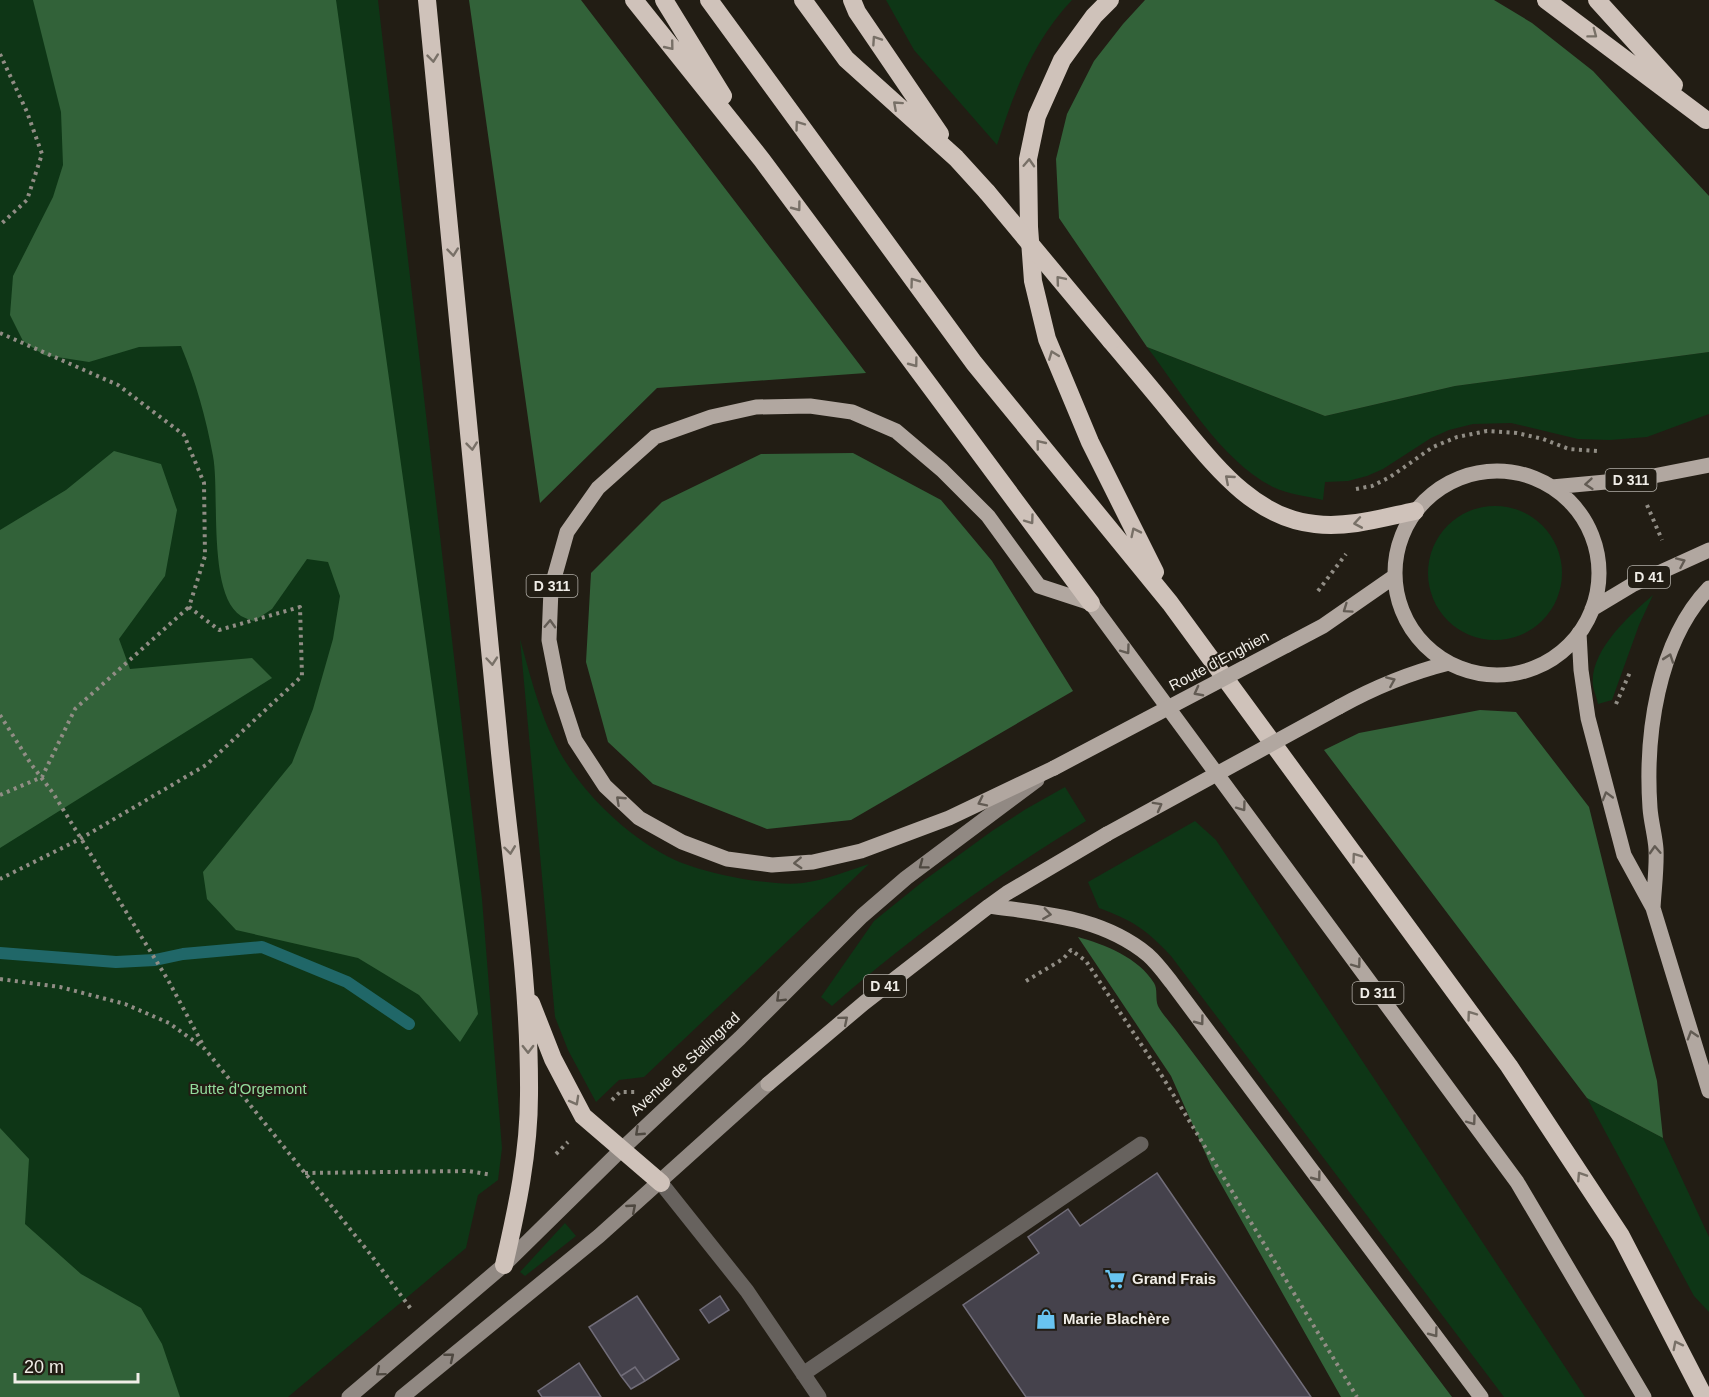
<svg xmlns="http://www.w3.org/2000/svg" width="1709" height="1397" font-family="Arial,sans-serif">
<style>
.green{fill:#0e3616}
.forest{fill:#326239}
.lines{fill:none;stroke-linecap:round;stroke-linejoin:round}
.stream{stroke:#206768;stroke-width:12}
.building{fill:#45424c;stroke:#716d79;stroke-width:1.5}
.path{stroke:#918d85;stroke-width:4;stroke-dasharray:3 4.5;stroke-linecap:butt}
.service{stroke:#67625e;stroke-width:15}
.secondary{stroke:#918983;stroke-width:15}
.primary{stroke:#b1a7a0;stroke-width:15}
.motorway{stroke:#cfc2ba;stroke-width:18}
.primary-bridge{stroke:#b1a7a0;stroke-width:15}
.motorway-bridge{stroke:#cfc2ba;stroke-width:18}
.oneway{stroke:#787067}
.oneway2{stroke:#625b53}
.oneway3{stroke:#4e4840}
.labels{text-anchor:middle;stroke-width:4.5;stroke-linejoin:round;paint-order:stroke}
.shield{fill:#221d14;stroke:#b2afa8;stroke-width:1.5}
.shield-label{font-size:14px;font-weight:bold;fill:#f0ede7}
.street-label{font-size:15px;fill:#f0ede7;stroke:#221d14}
.park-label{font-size:15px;fill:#93dc9c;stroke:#221d14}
.poi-label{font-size:15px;font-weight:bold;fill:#f0ede7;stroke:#221d14;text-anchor:start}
</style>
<rect width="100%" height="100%" fill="#221d14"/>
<path class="green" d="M0 0H378L482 899 502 1148 498 1180 478 1195 466 1248 288 1397H0Z
M886 0H1072C1033 41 1014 92 997 145L914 50Z
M1147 347 1325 416 1455 386 1709 352V414L1647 437 1610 440 1578 439 1511 423 1473 424 1449 430 1431 438 1383 469 1367 476 1348 481 1325 482 1323 500C1306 496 1288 494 1273 487 1220 460 1182 393 1147 347Z
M1428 573a67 67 0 1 1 134 0a67 67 0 1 1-134 0Z
M1653 595 1639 625 1612 700 1598 704C1597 698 1594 692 1593 686 1589 651 1629 616 1653 595Z
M520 639C533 686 545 735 574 774 599 809 642 847 682 863 703 871 726 876 749 880 766 882 785 885 803 883 826 880 847 871 869 864L644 1077 619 1080 596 1102 568 1050 555 1017Z
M1065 787 1086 821C996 876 911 937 832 1006L821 997 874 921 926 879 992 831 1026 809Z
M1195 821 1216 840 1585 1397H1504L1171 956C1147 930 1132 920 1099 908L1088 882Z
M1587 1098 1663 1138 1709 1237V1312L1694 1296Z
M565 1223 576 1236 525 1276 520 1272Z"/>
<path class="forest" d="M33 0H336L478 1014 460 1042 419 995 358 958 236 930 207 899 203 872 292 763 313 709 333 639 340 596 328 562 307 559 272 609 254 621C250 620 245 618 241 616 207 594 220 493 213 456 206 418 196 382 181 346L139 347 89 362 44 355 23 341 10 315 13 276 53 197 63 165 61 112Z
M469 0H581L866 373 657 388 540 503Z
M1145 0H1494L1532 23 1593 71 1709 196V352L1455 386 1325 416 1147 347 1059 218 1056 159 1067 114 1094 61 1123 24Z
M114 451 161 464 177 510 165 576 119 639 130 669 252 658 272 678 0 848V530L66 490Z
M853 453 941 500 992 561 1073 691 851 820 767 829 653 784 608 742 586 662 591 573 662 502 761 454Z
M1480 710 1516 712 1589 807 1657 1081 1663 1138 1587 1098 1324 750 1359 733Z
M1078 937C1104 944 1139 958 1154 983 1158 989 1155 999 1158 1006 1162 1014 1170 1022 1175 1029L1452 1397H1341L1212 1168 1171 1076Z
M0 1128 29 1159 25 1224 81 1274 141 1308 162 1344 180 1397H0Z"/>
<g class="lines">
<path class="stream" d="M0 953 116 962 155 960 183 954 262 947 347 982 409 1024"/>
</g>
<path class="building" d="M1157 1173 1311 1397H1026L963 1305 1039 1253 1028 1237 1068 1209 1080 1226Z
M637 1296 679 1359 645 1381 635 1367 621 1376 589 1327Z
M720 1296 729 1310 709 1323 700 1310Z
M579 1363 601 1397H542L538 1391Z
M635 1367 645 1381 631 1389 621 1376Z"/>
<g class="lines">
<path class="path" d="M0 54 27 112 42 154 27 200 0 225
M0 333 118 385 184 435 204 483 205 556 189 607 219 630 300 607 302 676 206 765 80 839 0 879
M1356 489 1372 486 1390 477 1433 447 1457 437 1487 431 1517 433 1543 439 1569 449 1598 451
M1647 505 1662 540
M1318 591 1346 554
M1616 704 1631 670
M0 715 31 764 53 793 168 980 203 1045
M0 795 42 777 75 709 189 607
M0 979 60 987 125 1004 169 1023 205 1049 371 1255 411 1309
M1026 981 1063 959 1071 950 1086 961 1162 1076 1357 1397
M612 1100 620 1092H638
M556 1154 568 1142
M305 1173 469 1171 492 1175"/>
<path class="service" d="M661 1183 747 1291 819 1397
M803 1374 1141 1144"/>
<path class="secondary" d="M349 1397 504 1265 622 1149 740 1038 862 916 906 878 1037 780
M402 1397 599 1236 768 1084"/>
<path class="primary" d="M1395 573a102 102 0 1 1 204 0a102 102 0 1 1-204 0Z
M1552 487 1638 479 1709 465
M1592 609 1632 585 1709 550
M1579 633 1581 670 1588 718 1624 855 1653 908 1709 1091
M1287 645 1323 626 1395 576
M1339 707C1375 687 1409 673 1449 663
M1054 768 949 818 861 851 813 862 772 865 727 859 682 842 639 818 605 786 575 740 559 691 549 640 551 589 567 532 598 488 655 437 711 417 756 407 810 406 852 412 896 431 942 470 988 516 1039 586 1091 603 1517 1182 1644 1397
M989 906C1045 914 1102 917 1148 955 1157 963 1165 974 1172 983L1481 1397
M1653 908C1654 889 1657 868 1656 849 1655 835 1651 822 1650 808 1645 737 1657 642 1709 588
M768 1084 864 1003 989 906 1007 893 1107 834"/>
<path class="motorway" d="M427 0C452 244 476 488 498 732 509 853 530 973 529 1095 529 1152 517 1209 504 1265
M634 0 762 160 1091 603
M664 0 723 96
M709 0 974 363 1170 603 1509 1066 1621 1236 1704 1397
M803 0 846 59 956 158 987 192
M852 0 857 12 940 134
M1110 0 1094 16 1062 60 1037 116 1028 159 1029 227 1033 281 1047 339 1090 442 1155 572
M1546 0 1706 120
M1597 0 1674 85
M1111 341C1133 367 1155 393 1176 419 1213 463 1253 518 1315 524 1349 528 1382 518 1415 511
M531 1003 553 1059 583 1116 661 1183"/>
<path class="primary-bridge" d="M1054 768 1287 645
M1107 834 1339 707"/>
<path class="motorway-bridge" d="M987 192 1111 341"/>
</g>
<defs><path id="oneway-chevron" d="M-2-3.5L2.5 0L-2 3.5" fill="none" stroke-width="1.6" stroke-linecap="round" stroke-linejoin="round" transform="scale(1.5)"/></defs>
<g class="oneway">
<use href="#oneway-chevron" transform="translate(1593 34) rotate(37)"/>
<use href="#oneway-chevron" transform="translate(876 40) rotate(-124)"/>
<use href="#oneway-chevron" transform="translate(670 46) rotate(51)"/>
<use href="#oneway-chevron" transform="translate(433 58) rotate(84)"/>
<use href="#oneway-chevron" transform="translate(897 105) rotate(-138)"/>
<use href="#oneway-chevron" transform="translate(799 125) rotate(-126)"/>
<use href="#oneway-chevron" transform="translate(1029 163) rotate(-87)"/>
<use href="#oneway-chevron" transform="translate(797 207) rotate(53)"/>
<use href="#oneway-chevron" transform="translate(453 252) rotate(84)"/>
<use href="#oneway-chevron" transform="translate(1060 280) rotate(-130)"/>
<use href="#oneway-chevron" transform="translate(914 282) rotate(-126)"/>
<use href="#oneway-chevron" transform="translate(1053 355) rotate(-111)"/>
<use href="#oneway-chevron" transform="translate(914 363) rotate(53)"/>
<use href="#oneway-chevron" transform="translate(1040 444) rotate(-129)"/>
<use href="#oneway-chevron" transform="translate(472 446) rotate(84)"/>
<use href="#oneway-chevron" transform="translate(1229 479) rotate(-139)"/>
<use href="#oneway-chevron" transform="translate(1030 520) rotate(54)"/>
<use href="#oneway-chevron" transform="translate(1358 523) rotate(170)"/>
<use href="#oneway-chevron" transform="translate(1135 532) rotate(-116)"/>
<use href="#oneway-chevron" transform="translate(492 661) rotate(85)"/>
<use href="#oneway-chevron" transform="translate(510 850) rotate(83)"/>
<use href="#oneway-chevron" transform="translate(1356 857) rotate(-126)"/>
<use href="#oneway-chevron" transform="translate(1471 1015) rotate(-126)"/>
<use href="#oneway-chevron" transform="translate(528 1049) rotate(89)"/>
<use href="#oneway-chevron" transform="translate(575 1101) rotate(61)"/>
<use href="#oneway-chevron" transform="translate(1581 1176) rotate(-123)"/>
<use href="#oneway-chevron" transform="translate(1677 1345) rotate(-117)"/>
</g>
<g class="oneway2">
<use href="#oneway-chevron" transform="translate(1589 484) rotate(175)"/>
<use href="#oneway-chevron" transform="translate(1681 562) rotate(-24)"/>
<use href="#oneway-chevron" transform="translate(1347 609) rotate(145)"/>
<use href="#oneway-chevron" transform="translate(550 624) rotate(-88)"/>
<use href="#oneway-chevron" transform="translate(1126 650) rotate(54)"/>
<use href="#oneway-chevron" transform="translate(1669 658) rotate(-71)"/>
<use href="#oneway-chevron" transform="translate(1391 681) rotate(-23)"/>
<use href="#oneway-chevron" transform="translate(1198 692) rotate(152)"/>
<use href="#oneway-chevron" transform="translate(1607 796) rotate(-106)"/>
<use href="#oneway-chevron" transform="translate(620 800) rotate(-137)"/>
<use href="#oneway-chevron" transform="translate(982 802) rotate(154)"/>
<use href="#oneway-chevron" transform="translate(1158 806) rotate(-29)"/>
<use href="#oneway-chevron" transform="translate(1242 807) rotate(54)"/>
<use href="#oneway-chevron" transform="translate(1655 850) rotate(-93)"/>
<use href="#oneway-chevron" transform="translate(798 863) rotate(177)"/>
<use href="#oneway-chevron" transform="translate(1047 914) rotate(8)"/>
<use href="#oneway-chevron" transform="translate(1357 964) rotate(54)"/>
<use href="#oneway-chevron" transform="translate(844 1020) rotate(-40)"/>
<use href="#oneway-chevron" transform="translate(1200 1021) rotate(53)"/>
<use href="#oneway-chevron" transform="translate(1692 1035) rotate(-107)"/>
<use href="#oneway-chevron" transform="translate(1472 1121) rotate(54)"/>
<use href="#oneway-chevron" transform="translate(1317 1177) rotate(53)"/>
<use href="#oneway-chevron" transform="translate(1434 1333) rotate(53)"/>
</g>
<g class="oneway3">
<use href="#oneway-chevron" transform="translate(923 865) rotate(143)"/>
<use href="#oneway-chevron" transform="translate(780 998) rotate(136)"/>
<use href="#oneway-chevron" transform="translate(639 1132) rotate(137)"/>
<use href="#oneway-chevron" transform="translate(632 1208) rotate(-41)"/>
<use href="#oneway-chevron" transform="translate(450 1357) rotate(-39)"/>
<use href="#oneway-chevron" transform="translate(380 1372) rotate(140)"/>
</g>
<defs>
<g id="supermarket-bare" transform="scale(1.62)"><path d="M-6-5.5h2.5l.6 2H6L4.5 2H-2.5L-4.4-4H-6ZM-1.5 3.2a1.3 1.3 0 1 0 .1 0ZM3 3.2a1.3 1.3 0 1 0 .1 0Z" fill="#68c4f0" stroke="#221d14" stroke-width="2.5" paint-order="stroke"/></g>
<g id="shop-bare" transform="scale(1.62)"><path d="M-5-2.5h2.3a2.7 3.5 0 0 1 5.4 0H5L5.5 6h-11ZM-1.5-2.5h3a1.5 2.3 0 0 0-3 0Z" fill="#68c4f0" stroke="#221d14" stroke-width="2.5" paint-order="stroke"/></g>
</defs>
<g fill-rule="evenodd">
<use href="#supermarket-bare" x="1115" y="1279"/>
<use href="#shop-bare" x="1046" y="1319"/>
</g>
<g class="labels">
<g class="shield">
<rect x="1605.5" y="469" width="51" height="22" rx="4.5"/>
<rect x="1628" y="566" width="42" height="22" rx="4.5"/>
<rect x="526.5" y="575" width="51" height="22" rx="4.5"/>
<rect x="864" y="975" width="42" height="22" rx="4.5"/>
<rect x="1352.5" y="982" width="51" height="22" rx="4.5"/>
</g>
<g class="shield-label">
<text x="1631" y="485">D 311</text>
<text x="1649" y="582">D 41</text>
<text x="552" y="591">D 311</text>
<text x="885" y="991">D 41</text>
<text x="1378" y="998">D 311</text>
</g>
<g class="street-label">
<text transform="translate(1219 661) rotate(-28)" y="5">Route d'Enghien</text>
<text transform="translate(685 1064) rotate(-43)" y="5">Avenue de Stalingrad</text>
</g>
<g class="park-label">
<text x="248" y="1094">Butte d'Orgemont</text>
</g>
<g class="poi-label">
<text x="1132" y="1284">Grand Frais</text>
<text x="1063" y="1324">Marie Blachère</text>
</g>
</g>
<path d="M15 1373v9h123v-9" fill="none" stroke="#f0ede7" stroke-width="3"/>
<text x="24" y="1373" font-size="18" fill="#f0ede7" stroke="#221d14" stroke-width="4.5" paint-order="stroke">20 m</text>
</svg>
